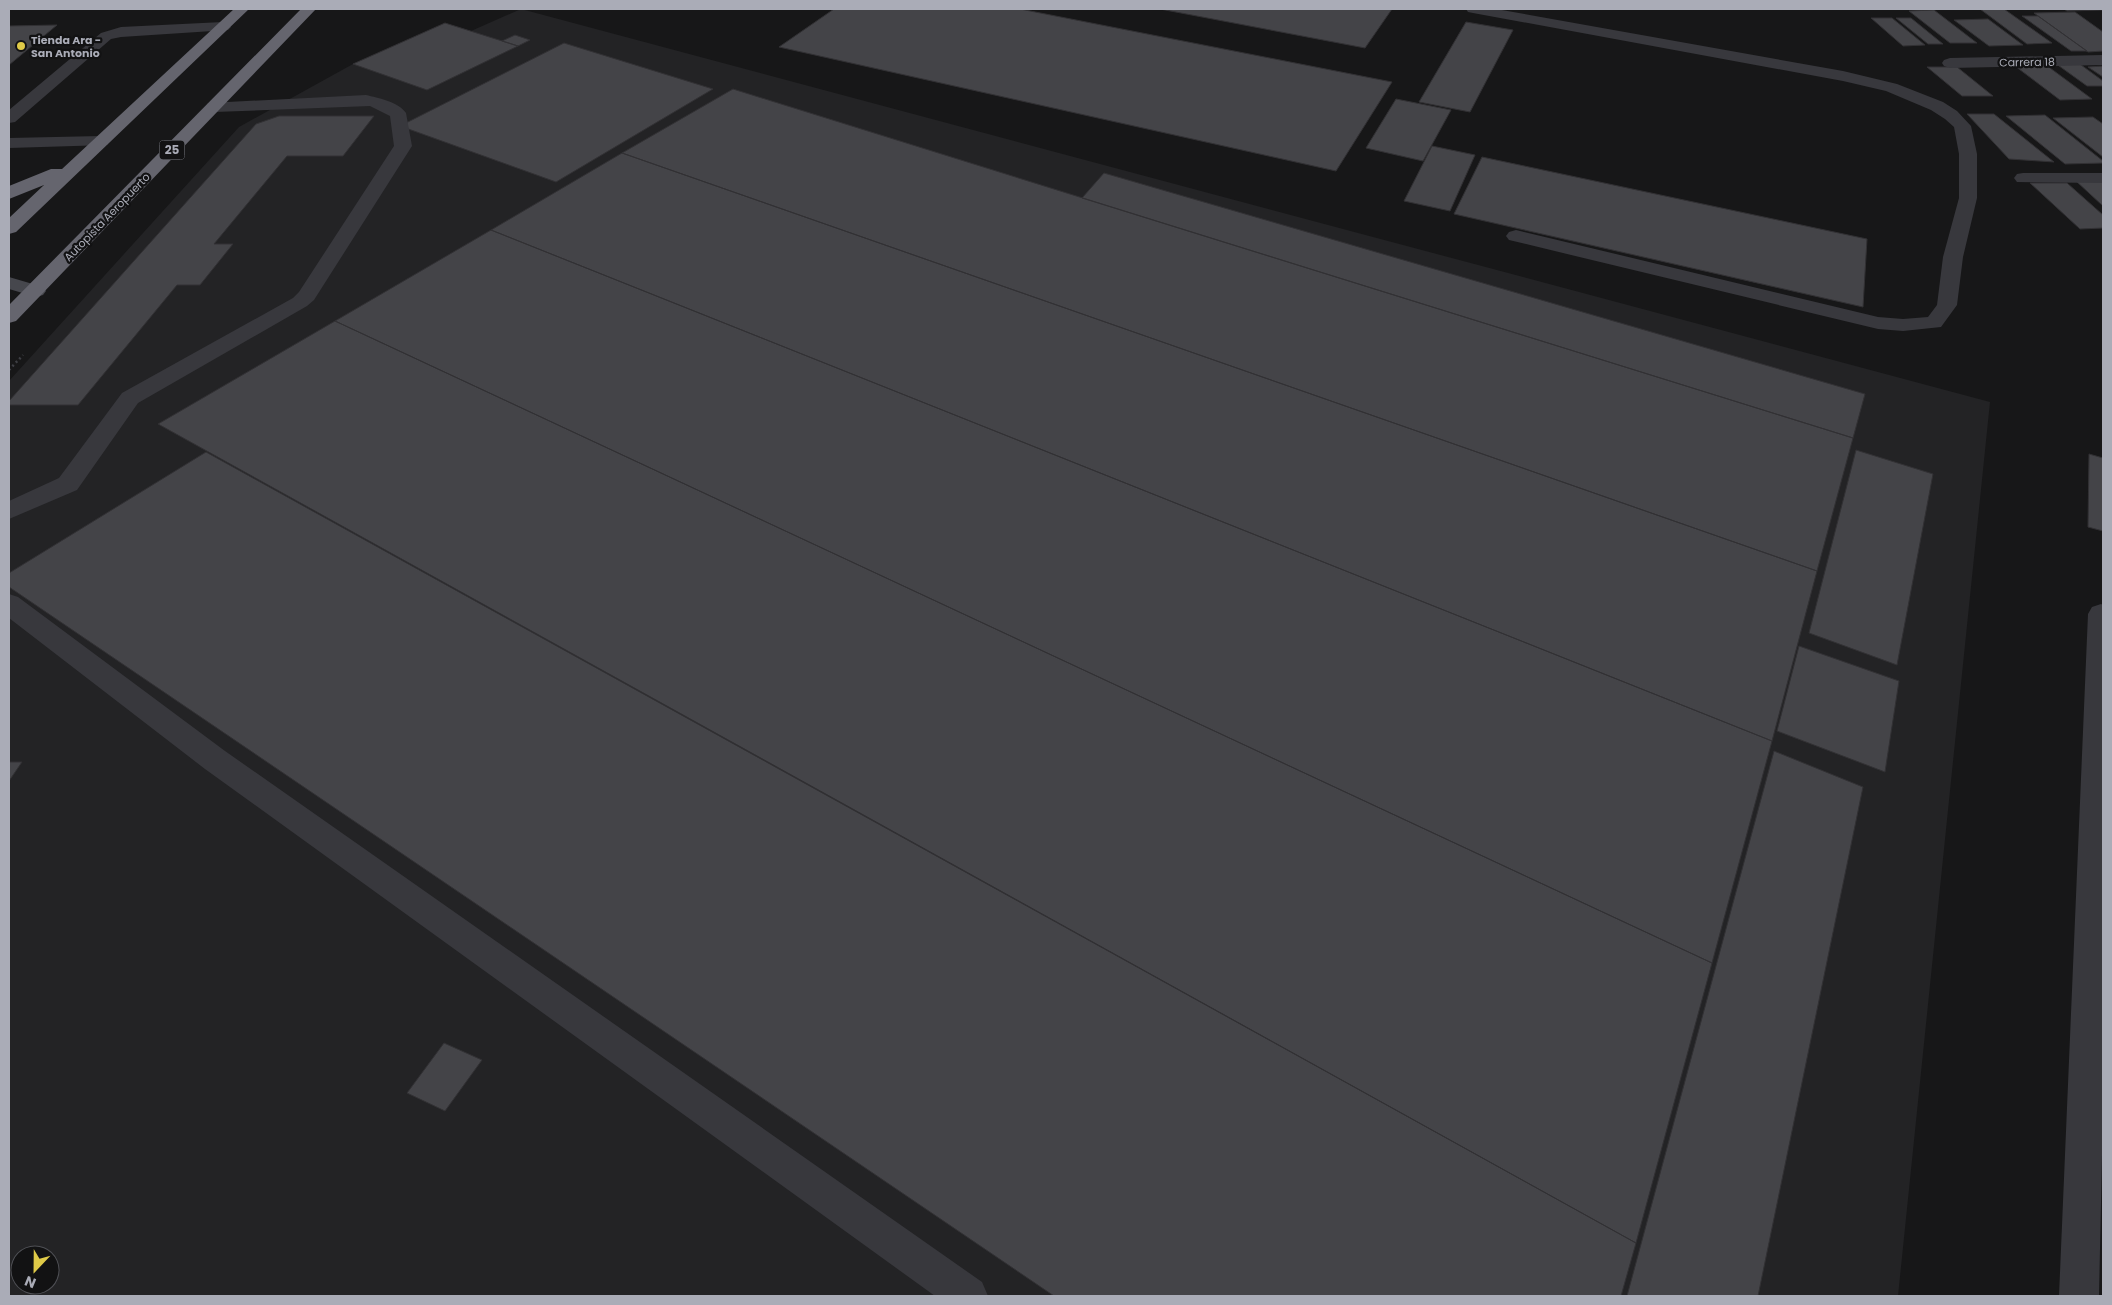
<svg xmlns="http://www.w3.org/2000/svg" width="2112" height="1305" font-family="Poppins,sans-serif">
<style>
.built{fill:#232325;fill-rule:evenodd}
.building{fill:#444448;stroke:#323134}
.lines{fill:none;stroke-linecap:round;stroke-linejoin:round}
.path{stroke:#3e3f44;stroke-width:2.5;stroke-dasharray:2 3;stroke-linecap:butt}
.lane{fill:#38383d;fill-rule:evenodd}
.street{fill:#38383d;fill-rule:evenodd}
.secondary{fill:#46474d;fill-rule:evenodd}
.highway{fill:#65656e;fill-rule:evenodd}
.poi-dot{fill:#dfca48;stroke:#121213;stroke-width:2}
.labels{text-anchor:middle;stroke-width:4.5;stroke-linejoin:round;paint-order:stroke}
.far-poi-label{font-size:11px;font-weight:bold;fill:#aaacb7;stroke:#121213;text-anchor:start}
.far-street-label{font-size:11px;fill:#aaacb7;stroke:#121213}
.shield{fill:#121213;stroke:#7c7e86;stroke-width:1}
.shield-label{font-size:12px;font-weight:bold;fill:#aaacb7}
</style>
<rect width="100%" height="100%" fill="#171718"/>
<path class="built" d="M521 9 1990 402 1898 1296H9V381L239 127 353 64 445 23 471 31ZM20 1255H50V1285H20Z"/>
<path class="building" d="M834 9H1020L1392 82 1336 171 779 47Z
M1160 9H1392L1365 48Z
M1980 9H2004L2052 43 2027 44Z
M2064 9H2103V10L2067 11Z
M1934 10 1977 43H1950L1909 11Z
M2075 12 2103 32V51L2088 52 2034 13Z
M2022 16H2038L2087 51H2071Z
M1871 18H1892L1925 45 1903 46Z
M1896 18H1911L1943 44H1928Z
M1988 19 2023 45 1989 46 1954 20Z
M1466 22 1513 30 1470 112 1419 102Z
M445 23 518 46 427 90 353 64Z
M57 25 9 65V26Z
M515 35 530 40 518 46 502 41Z
M564 43 713 89 556 182 400 126Z
M2077 62 2103 81V86H2087L2055 63Z
M2046 65 2092 99 2060 100 2015 66Z
M2103 66V77L2088 67Z
M1927 67H1957L1993 96H1962Z
M733 89 1853 438 1817 571 622 153Z
M1396 99 1451 110 1423 161 1366 148Z
M1967 114H1994L2054 162 2009 159Z
M2045 115 2103 161V163L2065 164 2006 116Z
M279 116H374L343 156H287L214 244H233L200 285H177L78 405H9V401L256 124Z
M2093 117 2103 124V157L2053 118Z
M1432 146 1475 155 1450 211 1404 201Z
M622 153 1817 571 1772 741 491 230Z
M1482 157 1867 239 1863 307 1454 214Z
M1104 173 1865 394 1853 438 1082 198Z
M2076 181H2103V206Z
M2030 183H2067L2103 215V228L2080 229Z
M491 230 1772 741 1712 963 335 321Z
M335 321 1712 963 1636 1243 158 424Z
M1856 450 1933 474 1897 665 1809 633Z
M206 452 1636 1243 1621 1296H1054L9 587V573Z
M2089 454 2103 458V531L2088 527Z
M1799 646 1899 681 1885 772 1777 731Z
M1774 751 1863 787 1758 1296H1627Z
M9 762H22L9 781Z
M444 1043 482 1060 445 1111 407 1093Z"/>
<g class="lines">
<path class="path" d="M9 370 23 355"/>
<path class="lane" d="M1466 9H1496L1843 71 1897 84 1943 102 1957 111 1971 126 1977 154V198L1963 257 1957 305 1941 327 1903 331 1878 329 1509 240 1506 236 1509 232 1516 230 1878 317 1903 319 1928 317 1937 305 1943 257 1959 198V154L1954 127 1945 119 1931 110 1886 91 1843 81 1473 13 1468 12Z
M223 22 228 24 231 27 228 30 121 37 111 39 15 122 9 123V110L101 33 121 27Z
M366 95C378 98 399 102 406 113L412 146 314 300 307 306 138 403 77 490 9 519V501L59 478 122 393 293 298 299 292 394 146 390 116 370 106 214 112 208 111 206 107 208 103Z
M101 136 107 137 110 141 107 145 9 148V138Z
M9 594 18 597 225 751 982 1282 988 1296H935L205 769 9 618Z
M2101 604 2103 605V1109L2099 1296H2059L2088 614 2092 607Z"/>
<path class="street" d="M2103 55V65L1950 68 1944 66 1942 63 1944 60 1950 58Z
M2023 173H2103V183L2017 182 2014 178 2017 174Z"/>
<path class="secondary" d="M9 277 43 287 46 291 43 295 36 297 9 289Z"/>
<path class="highway" d="M234 9H249L16 232 9 234V218L44 185 9 199V186L51 169H62Z
M301 9H316L16 321 9 323V305Z"/>
</g>
<circle class="poi-dot" cx="21" cy="46" r="5"/>
<g class="labels">
<g class="far-poi-label">
<text x="31" y="44">Tienda Ara -<tspan x="31" dy="13">San Antonio</tspan></text>
</g>
<g class="far-street-label">
<text transform="translate(2027 62) rotate(-1)" y="4">Carrera 18</text>
<text transform="translate(107 217) rotate(-46)" y="4">Autopista Aeropuerto</text>
</g>
<rect class="shield" x="159.5" y="140.5" width="25" height="19" rx="4"/>
<g class="shield-label">
<text x="172" y="154">25</text>
</g>
</g>
<rect width="2112" height="1305" fill="none" stroke="#aaacb7" stroke-width="20"/>
<g transform="translate(35 1270) rotate(202)"><circle r="24" fill="#121213" stroke="#4f5055"/>
<path d="M0-4L9 19L0 12L-9 19Z" fill="#dfca48"/>
<text y="-8" font-size="14" font-weight="bold" text-anchor="middle" fill="#aaacb7">N</text>
</g>
</svg>
